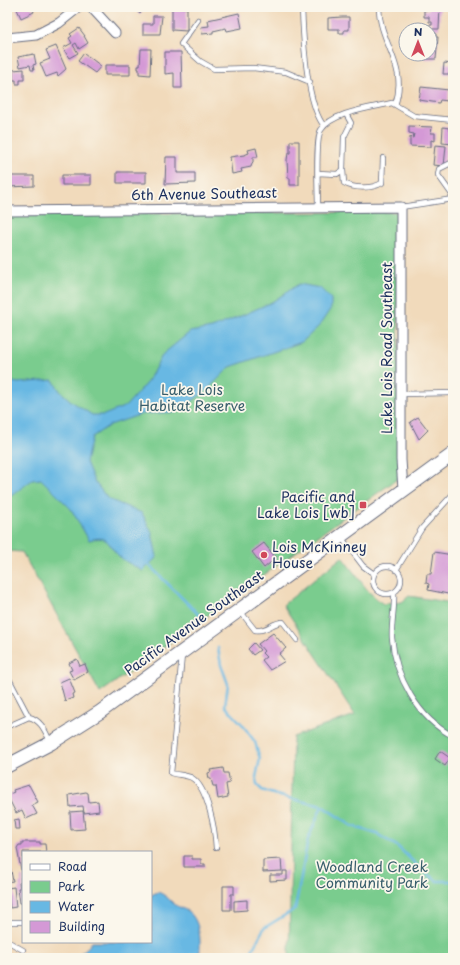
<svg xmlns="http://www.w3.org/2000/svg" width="460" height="965" font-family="'Playpen Sans',sans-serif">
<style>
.green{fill:#7acc8e;stroke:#4a7e76}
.water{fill:#68b8e3;stroke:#4274a0}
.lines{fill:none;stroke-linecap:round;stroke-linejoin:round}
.stream{stroke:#68b8e3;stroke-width:2.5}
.building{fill:#d499d6}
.service-casing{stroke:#666b7f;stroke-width:6}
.minor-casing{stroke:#666b7f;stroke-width:11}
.secondary-casing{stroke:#666b7f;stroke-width:15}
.service{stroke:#fff;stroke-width:4.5}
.minor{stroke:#fff;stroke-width:9}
.secondary{stroke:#fff;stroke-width:13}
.poi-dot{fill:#d1495b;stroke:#fbf7ec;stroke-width:1.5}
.labels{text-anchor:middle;stroke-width:3.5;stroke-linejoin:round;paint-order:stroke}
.street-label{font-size:14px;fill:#1b2f5e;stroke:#fbf7ec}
.park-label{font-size:14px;fill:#385e6c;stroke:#fbf7ec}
.poi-label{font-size:14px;fill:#1b2f5e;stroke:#fbf7ec;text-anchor:end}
</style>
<rect width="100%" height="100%" fill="#fbf7ec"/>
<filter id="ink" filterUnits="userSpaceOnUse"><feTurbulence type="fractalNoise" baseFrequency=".025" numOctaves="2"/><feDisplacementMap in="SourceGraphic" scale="8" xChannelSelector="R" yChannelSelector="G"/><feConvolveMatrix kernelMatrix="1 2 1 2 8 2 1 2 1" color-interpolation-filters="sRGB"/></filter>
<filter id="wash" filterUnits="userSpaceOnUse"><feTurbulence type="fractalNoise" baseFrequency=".012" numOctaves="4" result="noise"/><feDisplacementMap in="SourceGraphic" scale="16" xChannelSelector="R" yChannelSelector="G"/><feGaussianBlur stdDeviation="0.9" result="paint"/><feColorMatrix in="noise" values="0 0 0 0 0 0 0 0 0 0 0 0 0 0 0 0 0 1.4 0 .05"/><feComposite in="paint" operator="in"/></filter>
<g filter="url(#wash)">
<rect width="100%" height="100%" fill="#f1dabb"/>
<path class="green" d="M397 212 400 477 100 693 22 552 7 551V215Z
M342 557 369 592 383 604 402 602 409 596 453 603V958H289L293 737 355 715 283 605Z"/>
<path class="water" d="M299 284 320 288 331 299V308L319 326 302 342 230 367 206 391 177 412 142 414 110 425 92 437 86 462 94 481 108 499 142 513 152 533 157 557 143 571C135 566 125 562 119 556 107 545 110 534 89 540L71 509 41 479 32 480 11 496 7 493V381L18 383 53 380 60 391 71 401 92 415H104L126 406 148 381 163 354 190 332 212 328 241 316 272 302Z
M158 892C165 895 168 898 173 903 179 908 187 909 192 915 201 926 201 945 199 958H76C81 951 88 949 92 942H151V895Z"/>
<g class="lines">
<path class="stream" d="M147 563 202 618
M218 648 221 665 228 684 225 706 242 724 255 742 260 759 256 777 257 785 262 790 276 795 322 806 352 826 377 834 397 846 423 871 437 881H453
M248 958 264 928 295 909 308 839 322 806"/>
</g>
<g id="blocks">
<path class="building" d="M16 7H32L34 12 21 18Z
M132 7H145L140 14Z
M172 7 187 8V31L172 30Z
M429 7H440L439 29H429V25H432V22H429V17H424V10H429Z
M239 13 242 28 227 31 226 28 213 31V33L202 34 201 27 209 26 208 20Z
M153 16H162L160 34H143V24H153Z
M342 17H349V30H344V33H339V29H328V18Z
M79 28 85 36H84L88 43 79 49 76 43 73 45 78 53 69 58 63 48 72 43 69 38 72 36 70 34Z
M430 33H436V37H438L436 59H424V54H430Z
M56 46 66 69 58 76 57 73 46 77 40 63 50 59 46 50Z
M141 49H151L150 75 139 74V69H138V66H140Z
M165 52H181L182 88H174V73L165 74Z
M84 53 101 66 95 73 78 61Z
M34 54 36 64 33 65 34 70H31L30 65 20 67 18 57Z
M444 63 453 64V74H443Z
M105 65H130V75H105Z
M24 69V80H20V84H16V80H13V70Z
M421 87 449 90 448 101 440 100 439 103 419 100Z
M409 126 432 127 431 133H435V141L431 140V147L410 146V137L413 138 414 134 409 133Z
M443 127 449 128V131L453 132V144L442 143Z
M290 141H299V185H290V178H288L287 160 288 153H290Z
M435 145 446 146 444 166 433 165Z
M256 148 258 157H253V162L252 163 251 167 241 169 242 172 232 174 230 157 244 155 249 153 248 150Z
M166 157H177V173H195V183L165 184Z
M117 172H146V183H117Z
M62 175H91V185H62Z
M7 176H34V186L7 187Z
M418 417 428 430 419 439 410 422Z
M264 543 276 558 264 568 252 552Z
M434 552 453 555V595L428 590 429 584 426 583 427 574H431Z
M273 633 286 648 279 654 285 661 270 670 262 660 266 657 262 653 264 651 258 644Z
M254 643 260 650 253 655 248 649Z
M77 659 80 666 85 664 88 672 74 680 69 671 72 670 69 663Z
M69 678 75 693 72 694 73 698 65 701 60 682Z
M440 751 450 758 445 766 435 759Z
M223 768 224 773H228L230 783 226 784 228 797 218 799 216 786H213L211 779H209L208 773 211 772 210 770Z
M29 785 38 802 32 805 37 814 26 819 22 810 16 813 7 795 14 792 13 790Z
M86 792 88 793 89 802 98 801 99 811 84 813 83 806 70 807 69 795Z
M83 811 85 829 71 830 70 812Z
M19 819 20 829H15L14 820Z
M22 842H40V844H45L46 852H23V870H21L17 848 19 845H22Z
M184 856H192V859H201V864H205V867H184Z
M281 859 282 871 263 872V860Z
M9 861 13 881 7 882V862Z
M283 871H287V880L270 881V875H283Z
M21 877H23V903H20L18 888H20L19 883H21Z
M223 886H234V894H231V910H223Z
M14 887 16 907 10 908 8 888Z
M247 900V910L234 911V901Z"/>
</g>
</g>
<g filter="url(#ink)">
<use href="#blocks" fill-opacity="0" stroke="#666b7f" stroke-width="1"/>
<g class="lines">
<g class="service-casing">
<path id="service" d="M302 7C303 37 306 103 324 126
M379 7C379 43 409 66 395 105
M198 20 181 44 200 61 214 69 253 68 286 72 310 82
M453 162 439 169 438 175 453 196
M343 170 344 183C354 189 372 189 382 183L383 158
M318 173 337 174 343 170 344 137 351 123 346 114
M318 207C318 194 315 139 321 130 332 112 372 108 392 103L414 116 453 120
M401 207 453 199
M401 394 453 393
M341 537 363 566 374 574
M373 580a14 14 0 1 1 28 0a14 14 0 1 1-28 0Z
M396 570 422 528 453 494
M394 592C395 608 391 623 392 638 395 676 418 719 453 736
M240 611 255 630C267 632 272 622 283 622L297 640
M182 655 171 773C177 775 187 775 192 778 208 788 215 830 216 848
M9 679 29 717
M11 725 29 717C41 720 45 731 50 741
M7 922H23
M7 941 23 950"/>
</g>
<g class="minor-casing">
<path id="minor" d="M91 7 115 33
M7 38 36 35 59 23 79 7
M7 211 401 207V460L403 489"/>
</g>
<g class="secondary-casing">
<path id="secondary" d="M7 766 51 743 100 712 453 454"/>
</g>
<use href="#service" class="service"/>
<use href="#minor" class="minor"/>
<use href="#secondary" class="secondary"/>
</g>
</g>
<g class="poi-dot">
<rect x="359" y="501" width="8" height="8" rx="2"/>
<circle cx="264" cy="555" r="4"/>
</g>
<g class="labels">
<g class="street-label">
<text transform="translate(204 194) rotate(-1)" y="5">6th Avenue Southeast</text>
<text transform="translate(387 348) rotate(-90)" y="5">Lake Lois Road Southeast</text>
<text transform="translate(194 623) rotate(-36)" y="5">Pacific Avenue Southeast</text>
</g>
<g class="park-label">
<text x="192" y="395">Lake Lois<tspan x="192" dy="16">Habitat Reserve</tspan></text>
<text x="372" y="872">Woodland Creek<tspan x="372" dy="16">Community Park</tspan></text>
</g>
<g class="poi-label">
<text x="355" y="502">Pacific and<tspan x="355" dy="16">Lake Lois [wb]</tspan></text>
<text x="272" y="552" text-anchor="start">Lois McKinney<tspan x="272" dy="16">House</tspan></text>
</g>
</g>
<rect width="460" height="965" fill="none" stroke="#fbf7ec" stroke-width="24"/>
<rect x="22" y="851" width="130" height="92" fill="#fbf7ec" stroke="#a1a7b3"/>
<rect x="30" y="864" width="20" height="6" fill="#ffffff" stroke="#a1a7b3"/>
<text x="58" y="871" font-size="12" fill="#1b2f5e">Road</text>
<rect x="30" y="881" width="20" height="12" fill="#7acc8e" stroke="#a1a7b3"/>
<text x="58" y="891" font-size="12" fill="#1b2f5e">Park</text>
<rect x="30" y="901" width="20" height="12" fill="#68b8e3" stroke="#a1a7b3"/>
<text x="58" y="911" font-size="12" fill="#1b2f5e">Water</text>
<rect x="30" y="921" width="20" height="12" fill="#d499d6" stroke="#a1a7b3"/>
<text x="58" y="931" font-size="12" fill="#1b2f5e">Building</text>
<g transform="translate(418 42)"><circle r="19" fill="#fbf7ec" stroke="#a1a7b3"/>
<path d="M0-3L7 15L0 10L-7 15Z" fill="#d1495b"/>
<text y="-6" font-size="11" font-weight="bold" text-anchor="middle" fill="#1b2f5e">N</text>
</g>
</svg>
